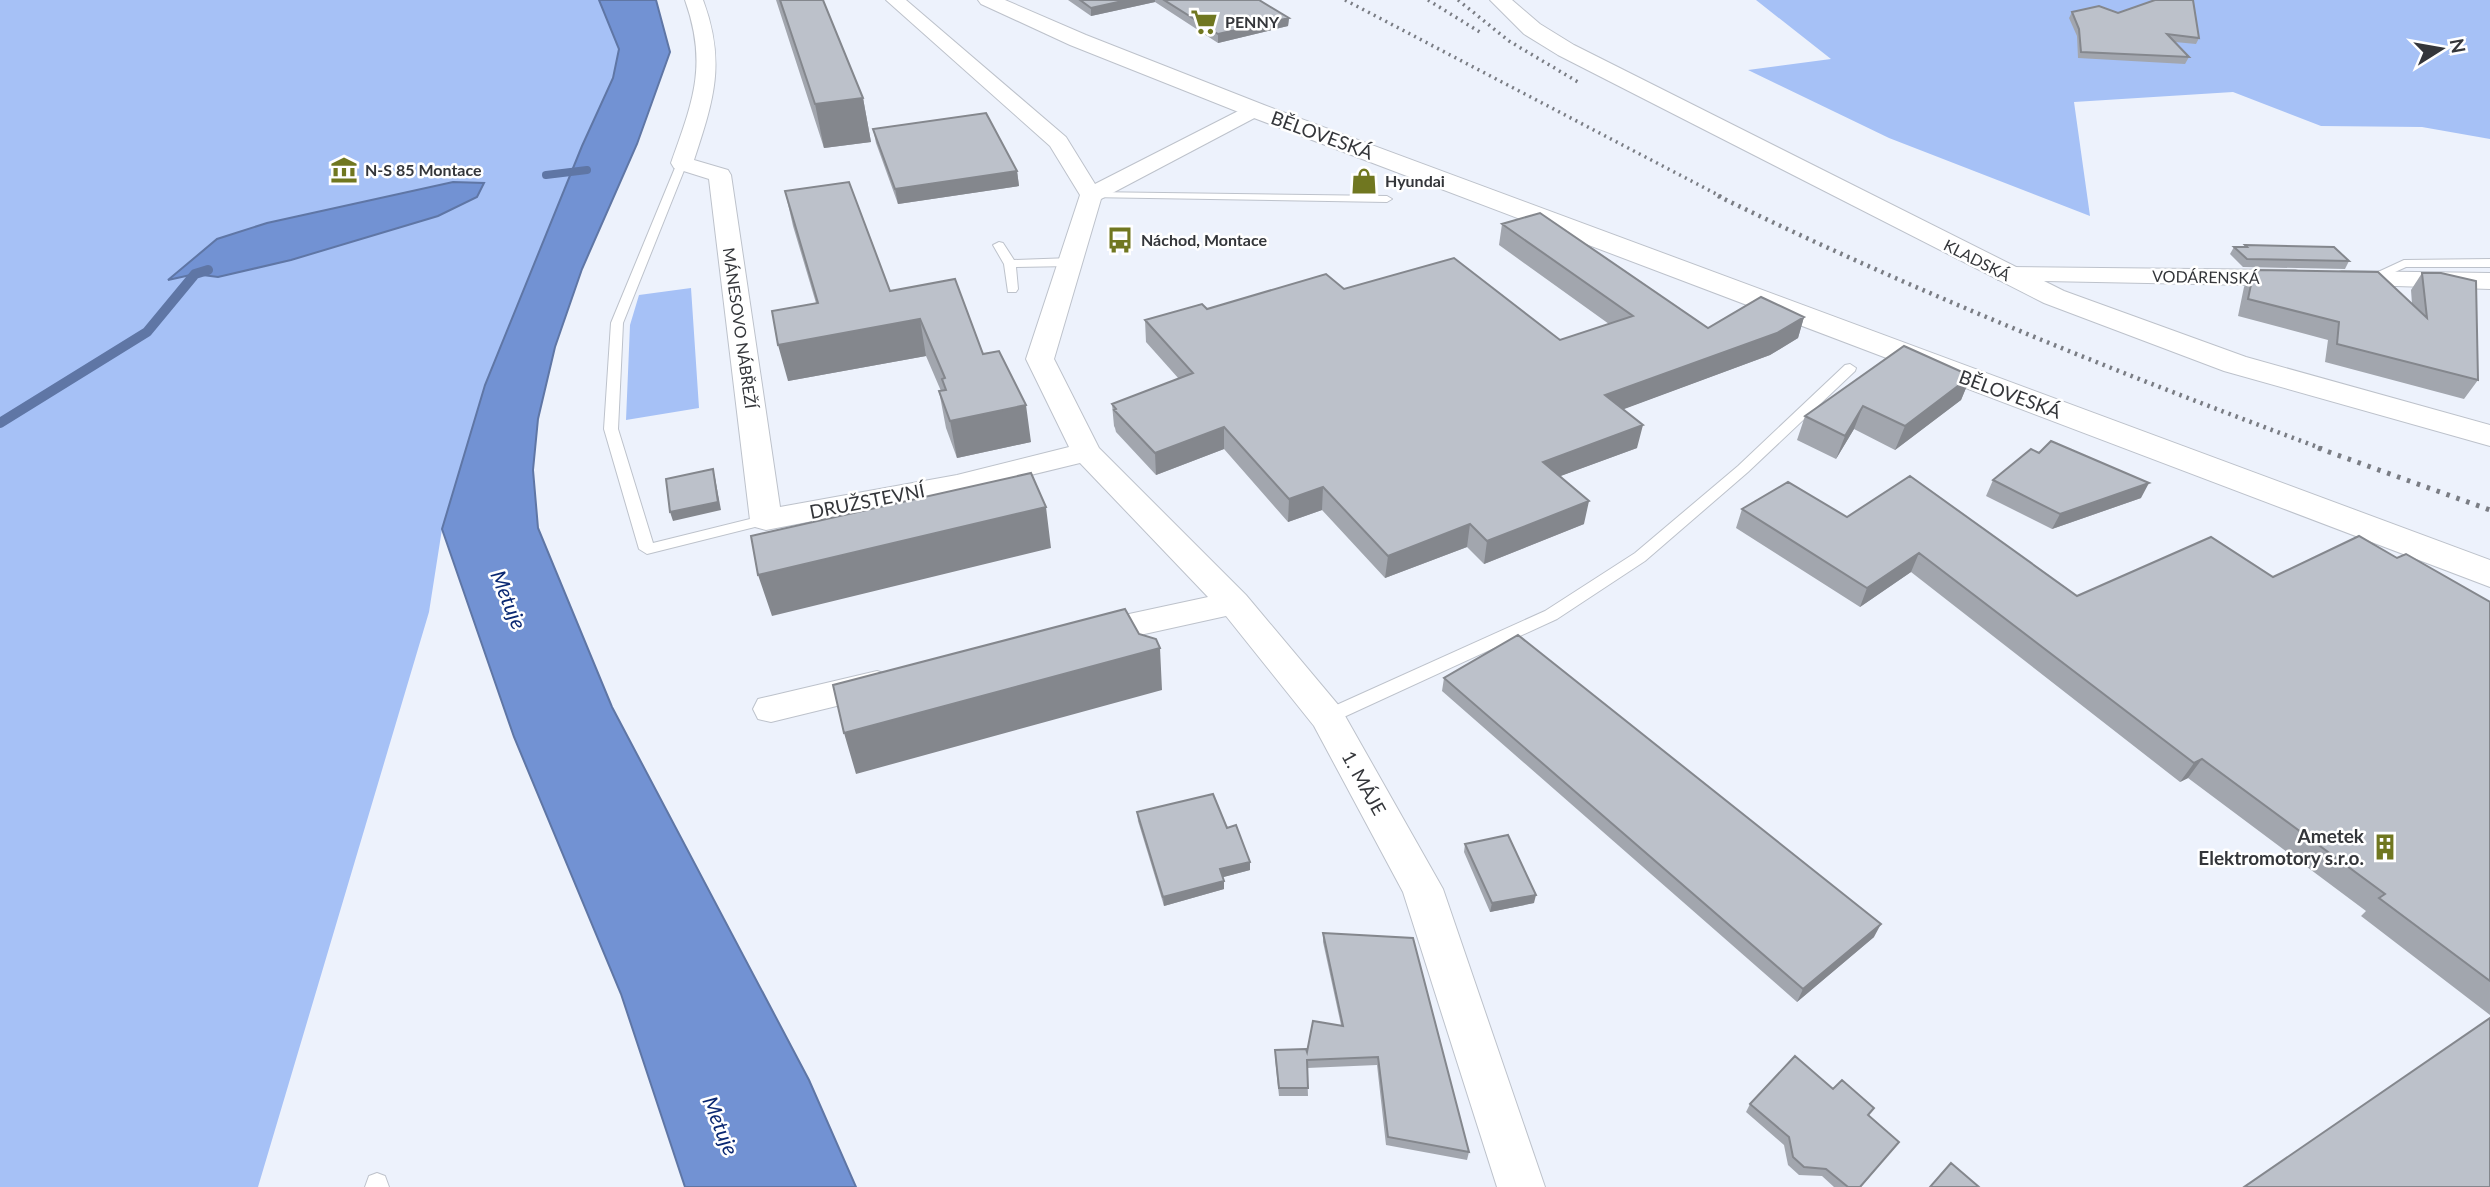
<svg xmlns="http://www.w3.org/2000/svg" width="2490" height="1187" font-family="Lato,sans-serif">
<style>
.green{fill:#a6c1f6;fill-rule:evenodd}
.water{fill:#7292d3;stroke:#5f76a5;stroke-width:2}
.lines{fill:none;stroke-linecap:round;stroke-linejoin:round}
.stream-far1{stroke:#5f76a5;stroke-width:8}
.stream{stroke:#5f76a5;stroke-width:10}
.lane-casing{stroke:#bdc2cb;stroke-width:2}
.street-casing{stroke:#bdc2cb;stroke-width:2}
.secondary-casing{stroke:#bdc2cb;stroke-width:2}
.primary-casing{stroke:#bdc2cb;stroke-width:2}
.lane{fill:#fff;fill-rule:evenodd}
.street{fill:#fff;fill-rule:evenodd}
.secondary{fill:#fff;fill-rule:evenodd}
.primary{fill:#fff;fill-rule:evenodd}
.rail-far2{stroke:#7a7d84;stroke-width:3.5;stroke-dasharray:2 4.5;stroke-linecap:butt}
.rail-far1{stroke:#7a7d84;stroke-width:4.5;stroke-dasharray:2.5 5;stroke-linecap:butt}
.rail{stroke:#7a7d84;stroke-width:5;stroke-dasharray:3.5 7;stroke-linecap:butt}
.wall{fill:#a2a6ae}
.shaded-wall{fill:#84878d}
.building{fill:#bcc1ca;stroke:#84878d;stroke-width:2}
.labels{text-anchor:middle;stroke-width:5;stroke-linejoin:round;paint-order:stroke}
.far-poi-label{font-size:16px;font-weight:bold;fill:#34363a;stroke:#fff;text-anchor:start}
.far-street-label{font-size:16px;fill:#34363a;stroke:#fff}
.street-label{font-size:19px;fill:#34363a;stroke:#fff}
.poi-label{font-size:19px;font-weight:bold;fill:#34363a;stroke:#fff;text-anchor:end}
.water-label{font-size:21px;font-style:italic;fill:#0a2872;stroke:#fff}
</style>
<rect width="100%" height="100%" fill="#edf2fc"/>
<path class="green" d="M0 0H599L619 49 613 78 582 146 549 233 442 529 429 612 258 1187H0ZM453 182 483 183 438 216 218 277 195 274 170 279 217 239 267 223Z
M1756 0H2490V139L2422 127 2321 126 2233 92 2074 102 2090 216 1889 138 1748 70 1831 59Z
M691 288 699 408 626 420 630 325 639 295Z"/>
<path class="water" d="M599 0H656L670 52 637 144 582 269 555 347 538 419 533 470 538 528 612 707 809 1080 856 1187H685L621 994 514 737 442 529 485 385 582 146 613 78 619 49Z
M453 182 484 183 477 197 438 216 291 260 218 277 195 274 168 280 217 239 267 223Z"/>
<g class="lines">
<path class="stream-far1" d="M546 175 587 170"/>
<path class="stream" d="M0 423 147 332 195 274 208 270"/>
<g class="lane-casing">
<path id="lane" d="M682 160 687 163 623 323 618 429 653 543 766 515 773 520 771 523 647 554 639 549 604 429 611 323 677 163Z
M1091 192 1387 196 1392 199 1387 202 1087 197V193Z
M999 242 1003 243 1014 260 1071 258 1077 262 1071 266 1016 267 1018 289 1016 292H1008L1004 264 993 245Z
M2490 259V267H2406L2373 282 2369 283 2363 279 2404 260Z
M1850 364 1856 368 1855 371 1748 472 1645 561 1557 619 1333 722H1321L1318 717 1321 712 1545 611 1635 553 1738 466 1845 365Z
M377 1173 385 1176 389 1187H365L369 1176Z"/>
</g>
<g class="street-casing">
<path id="street" d="M685 0H703C726 62 714 99 694 160L728 170 731 175 780 507 957 475 1069 447 1026 359 1080 195 1050 146 886 0H906L1066 137 1095 184 1248 106H1262L1265 110 1262 114 1101 199 1054 359 1099 448 1246 595 1340 707 1443 889 1545 1187H1497L1403 892 1314 726 1226 616 1090 646 1078 643 1073 634 1078 625 1208 597 1080 463 957 493 766 530 755 527 750 520 709 179 674 168 671 163C693 101 708 65 685 0Z
M2007 267 2295 270 2304 273 2308 278 2304 283 2295 286 1998 280 1994 275 1998 270Z
M2342 271 2490 273V289L2333 284 2329 279 2333 274Z
M877 671 890 675 895 684 890 693 771 722 758 719 753 709 758 699 771 696Z"/>
</g>
<g class="secondary-casing">
<path id="secondary" d="M1490 0H1512L1540 24 1574 45 2064 291 2246 357 2490 425V446L2224 371 2044 303 1558 55 1524 34Z"/>
</g>
<g class="primary-casing">
<path id="primary" d="M978 0H1005L1086 35 1264 105 2490 560V587L1246 115 1070 45 981 4Z"/>
</g>
<use href="#lane" class="lane"/>
<use href="#street" class="street"/>
<use href="#secondary" class="secondary"/>
<use href="#primary" class="primary"/>
<path class="rail-far2" d="M1345 0 1722 197
M1428 0 1483 34
M1458 0 1509 41 1578 82"/>
<path class="rail-far1" d="M1718 196C1915 292 2118 373 2323 449"/>
<path class="rail" d="M2318 448 2490 510"/>
</g>
<path class="wall" d="M776 0H823L863 98 871 142 824 148Z
M1068 0H1259L1289 18 1288 26 1218 43 1155 2 1091 16Z
M2072 12 2118 13 2199 38 2196 44 2175 42 2189 57 2185 64 2078 58 2077 36 2069 18Z
M873 129 1017 171 1019 186 898 204 876 143Z
M785 191 890 291 983 354 1031 442 957 458 946 428 939 391H941L926 356 788 381 816 303 793 226Z
M1502 224 1708 328 1804 317 1798 338 1770 355 1623 409 1637 448 1560 476 1584 524 1484 564 1467 547 1385 578 1322 510 1288 522 1224 449 1156 475 1116 432 1115 428 1114 426 1112 404 1179 379 1146 342 1145 320 1207 309 1344 289 1560 340 1609 324 1499 245Z
M2245 245 2349 261 2345 269 2243 267 2230 254 2234 247H2244Z
M2254 270 2412 304 2411 290 2422 273 2478 380 2464 399 2325 362 2328 340 2238 316 2244 287Z
M1971 376 1961 400 1895 450 1854 429 1836 459 1797 440 1805 416Z
M1993 480 2141 498 2052 529 1986 496Z
M1742 509 1847 517 2077 596 2273 577 2397 558 2490 602V1015L2361 916 2366 911 2188 778 2180 782 1911 572 1860 607 1736 528Z
M1444 678 1874 937 1797 1002 1442 691Z
M1137 812 1227 828 1250 862V870L1223 877 1224 889 1164 906 1138 821Z
M1465 844 1534 903 1490 912 1464 852Z
M1323 933 1469 1152 1467 1160 1386 1145 1377 1065 1307 1068 1308 1096H1279L1275 1058V1050L1306 1049 1341 1025 1323 942Z
M1750 1104 1868 1116 1899 1142 1861 1187H1834L1822 1176 1799 1175 1788 1165 1784 1145 1746 1112Z"/>
<path class="shaded-wall" d="M1127 0H1155V2L1091 16V8Z
M1289 18 1288 26 1218 43V34Z
M863 98 871 142 824 148 815 104Z
M1017 171 1019 186 898 204 895 189Z
M1804 317 1798 338 1770 355 1600 418 1605 395Z
M920 319 926 356 788 381 778 345Z
M1971 376 1961 400 1895 450 1905 426Z
M1026 405 1031 442 957 458 950 421Z
M1863 406 1854 429 1836 459 1845 436Z
M1643 425 1637 448 1539 484 1543 462Z
M1224 427V449L1156 475 1155 453Z
M713 469 715 478 721 510 673 521 670 512Z
M2149 483 2141 498 2052 529 2060 514Z
M1323 487 1322 510 1288 522 1289 499Z
M1589 501 1584 524 1484 564 1487 541Z
M1046 507 1051 548 772 616 758 575Z
M1470 524 1467 547 1385 578 1388 556Z
M1919 553 1911 572 1860 607 1867 588Z
M1160 648 1162 690 856 774 844 733Z
M2202 759 2188 778 2180 782 2194 763Z
M1250 862V870L1220 878V869Z
M1224 881V889L1164 906 1163 897Z
M1536 895 1534 903 1490 912 1492 903Z
M1881 924 1874 937 1797 1002 1803 989Z"/>
<path class="building" d="M780 0H823L863 98 815 104Z
M1080 0H1127L1091 8Z
M1164 0H1259L1289 18 1218 34Z
M2155 0H2193L2199 38 2167 34 2189 57 2081 52 2079 29 2072 12 2099 6 2118 13Z
M986 113 1017 171 895 189 873 129Z
M849 182 890 291 955 279 983 354 999 351 1026 405 950 421 939 391 946 390 942 379 945 378 920 319 778 345 772 311 818 303 785 191Z
M1540 213 1708 328 1761 297 1804 317 1777 333 1605 395 1643 425 1543 462 1589 501 1487 541 1470 524 1388 556 1323 487 1289 499 1224 427 1155 453 1114 410 1116 409 1112 404 1193 373 1145 320 1202 304 1207 309 1326 274 1344 289 1454 258 1560 340 1633 316 1502 224Z
M2245 245 2334 247 2349 261 2247 259 2234 247H2247Z
M2254 270 2378 272 2427 318 2422 273H2441L2476 281 2478 380 2337 344 2339 322 2248 299Z
M1904 346 1971 376 1905 426 1863 406 1845 436 1805 416Z
M2051 441 2149 483 2060 514 1993 480 2031 449 2039 453Z
M713 469 718 502 670 512 666 479Z
M1031 473 1046 507 758 575 751 536Z
M1910 476 2077 596 2211 537 2273 577 2359 536 2397 558 2406 554 2490 602V981L2379 898 2385 894 2202 759 2194 763 1919 553 1867 588 1742 509 1788 482 1847 517Z
M1125 609 1139 634 1156 639 1160 648 844 733 833 685Z
M1518 635 1881 924 1803 989 1444 678Z
M1213 794 1227 828 1236 825 1250 862 1220 869 1224 881 1163 897 1137 812Z
M1508 835 1536 895 1492 903 1465 844Z
M1323 933 1413 938 1469 1152 1388 1137 1378 1057 1307 1060 1308 1088H1279L1275 1050 1306 1049 1307 1052 1313 1021 1343 1026Z
M2490 1018V1187H2244Z
M1795 1056 1833 1089 1842 1080 1874 1108 1868 1115 1899 1142 1860 1187H1848L1826 1169 1804 1167 1793 1157 1789 1137 1750 1104Z
M1951 1163 1979 1187H1930Z"/>
<defs>
<g id="supermarket-bare" transform="scale(2.1)"><path d="M-6-5.5h2.5l.6 2H6L4.5 2H-2.5L-4.4-4H-6ZM-1.5 3.2a1.3 1.3 0 1 0 .1 0ZM3 3.2a1.3 1.3 0 1 0 .1 0Z" fill="#707720" stroke="#fff" stroke-width="2.5" paint-order="stroke"/></g>
<g id="museum-bare" transform="scale(2.1)"><path d="M0-6L6-3V-2H-6V-3ZM-5-1h2V3h-2ZM-1-1h2V3h-2ZM3-1h2V3H3ZM-6 4H6V6H-6Z" fill="#707720" stroke="#fff" stroke-width="2.5" paint-order="stroke"/></g>
<g id="shop-bare" transform="scale(2.1)"><path d="M-5-2.5h2.3a2.7 3.5 0 0 1 5.4 0H5L5.5 6h-11ZM-1.5-2.5h3a1.5 2.3 0 0 0-3 0Z" fill="#707720" stroke="#fff" stroke-width="2.5" paint-order="stroke"/></g>
<g id="bus-bare" transform="scale(2.1)"><path d="M-5-6H5V4H4V6H2V4H-2V6H-4V4H-5ZM-3.5-4V0h7V-4ZM-3.5 1.2v1.5H-2V1.2ZM2 1.2v1.5H3.5V1.2Z" fill="#707720" stroke="#fff" stroke-width="2.5" paint-order="stroke"/></g>
<g id="building-bare" transform="scale(2.1)"><path d="M-4-6H4V6H1V3H-1V6H-4ZM-2.5-4.3h1.7v1.8h-1.7ZM.8-4.3h1.7v1.8H.8ZM-2.5-1h1.7V.8h-1.7ZM.8-1h1.7V.8H.8Z" fill="#707720" stroke="#fff" stroke-width="2.5" paint-order="stroke"/></g>
</defs>
<g fill-rule="evenodd">
<use href="#supermarket-bare" x="1204" y="22"/>
<use href="#museum-bare" x="344" y="170"/>
<use href="#shop-bare" x="1364" y="181"/>
<use href="#bus-bare" x="1120" y="240"/>
<use href="#building-bare" x="2385" y="847"/>
</g>
<g class="labels">
<g class="far-poi-label">
<text x="1225" y="28">PENNY</text>
<text x="365" y="176">N-S 85 Montace</text>
<text x="1385" y="187">Hyundai</text>
<text x="1141" y="246">Náchod, Montace</text>
</g>
<g class="far-street-label">
<text transform="translate(1977 260) rotate(27)" y="6">KLADSKÁ</text>
<text transform="translate(2206 277) rotate(1)" y="6">VODÁRENSKÁ</text>
<text transform="translate(740 328) rotate(82)" y="6">MÁNESOVO NÁBŘEŽÍ</text>
</g>
<g class="street-label">
<text transform="translate(1322 135) rotate(20)" y="7">BĚLOVESKÁ</text>
<text transform="translate(2010 394) rotate(20)" y="7">BĚLOVESKÁ</text>
<text transform="translate(867 501) rotate(-11)" y="7">DRUŽSTEVNÍ</text>
<text transform="translate(1364 783) rotate(61)" y="7">1. MÁJE</text>
</g>
<g class="poi-label">
<text x="2364" y="843">Ametek<tspan x="2364" dy="22">Elektromotory s.r.o.</tspan></text>
</g>
<g class="water-label">
<text transform="translate(508 600) rotate(68)" y="7">Metuje</text>
<text transform="translate(720 1126) rotate(68)" y="7">Metuje</text>
</g>
</g>
<g transform="translate(2441 49) rotate(79)" stroke="#ffffff" stroke-width="5" paint-order="stroke">
<path d="M0-5L12 26L0 18L-12 26Z" fill="#34363a"/>
<text y="-10" font-size="19" font-weight="bold" text-anchor="middle" fill="#34363a">N</text>
</g>
</svg>
